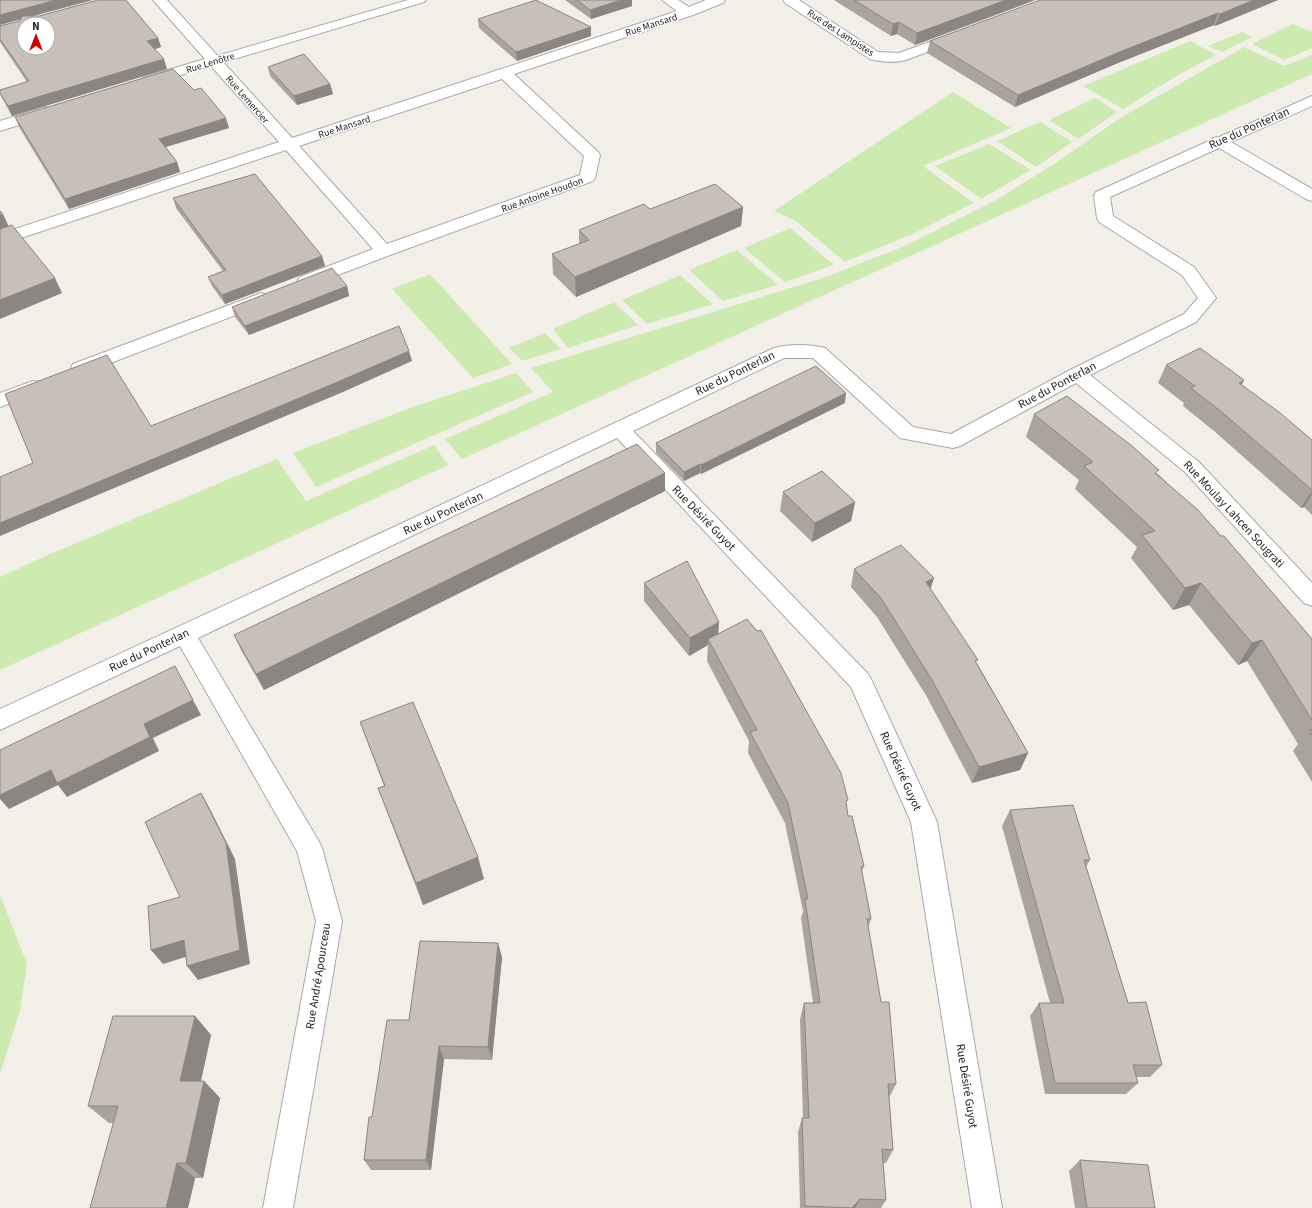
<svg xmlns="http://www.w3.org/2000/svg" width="1312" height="1208" font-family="'Source Sans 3',sans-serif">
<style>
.grass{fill:#cdebb0}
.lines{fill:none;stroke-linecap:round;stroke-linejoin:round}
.lane-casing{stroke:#a9a9a9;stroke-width:2}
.street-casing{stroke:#a9a9a9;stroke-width:2}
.lane{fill:#fff;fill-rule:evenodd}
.street{fill:#fff;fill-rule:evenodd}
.wall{fill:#aba49e}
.shaded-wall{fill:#8b8681}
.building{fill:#c7bfb8;stroke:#8b8681;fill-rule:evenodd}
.labels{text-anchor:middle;stroke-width:3;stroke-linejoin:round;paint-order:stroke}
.far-street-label{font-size:10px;fill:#222;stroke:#fff}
.street-label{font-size:12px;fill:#222;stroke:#fff}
</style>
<rect width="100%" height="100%" fill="#f2efe9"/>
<path class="grass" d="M1293 24 1312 32V48L1284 60 1252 44Z
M1242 32 1252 37 1222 52 1208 46Z
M1190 41 1216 55 1178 75 1123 109 1083 86Z
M1244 47 1284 66 1312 55V74L462 459 445 439 553 392 531 368 826 277 907 245 998 199 1057 162 1120 118Z
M953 92 1011 128 923 166 974 203 917 232 845 262 796 221 774 211Z
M1095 98 1117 112 1078 139 1049 120Z
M1040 122 1072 142 1036 167 997 141Z
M989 144 1031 170 981 199 935 166Z
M790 228 834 265 785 282 744 248Z
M737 250 778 285 723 301 689 270Z
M430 274 512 364 473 378 392 289Z
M680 275 713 304 647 324 622 300Z
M614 302 638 325 568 348 553 329Z
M545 333 561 349 522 361 509 348Z
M516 373 533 392 316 487 293 453 410 408Z
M434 445 448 465 0 670V577L50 554 277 459 306 501Z
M0 895 27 964 20 1011 0 1074Z"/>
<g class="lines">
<g class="lane-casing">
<path id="lane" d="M408 0H426L424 2 218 64H210L208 61 210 58Z"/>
</g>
<g class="street-casing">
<path id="street" d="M153 0H167L292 138 677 11 662 0H678L689 7 706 0H725L723 3 693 15 514 74 598 152 600 155 595 178 593 181 390 255 312 285 306 286 300 285 297 281 300 277 373 249 286 150 0 245V234L279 142 211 66 154 83 149 84 144 83 142 80 144 77 205 59ZM502 79 584 156 580 175 387 244 299 146Z
M783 0H799L878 52 899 53 957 32 962 33 964 36 962 39 906 60C895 63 881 62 870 59L785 3Z
M1312 96V106L1231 142 1312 189V201L1306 199 1219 148 1110 197 1113 216 1194 267 1216 298 1196 322 1090 375 1199 462 1312 583V606L1304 603 1185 472 1076 383 960 446 953 448 900 438 813 358H784L633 431 868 674 872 681 937 822 1002 1208H972L911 822 851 687 617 438 198 638 318 840 322 848 342 921 293 1208H263L316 921 297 851 180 646 0 730V709L394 527 774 348C789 344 810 344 825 348L913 427 951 434 1070 370 1184 314 1198 298 1182 275 1099 222 1097 218 1094 195 1096 192 1211 140 1213 138 1219 137Z
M45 107 50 109 53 112 50 115 0 131V121Z
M261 293 267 295 270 299 267 303 87 372 80 374 73 372 71 368 73 364Z
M33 381 40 382 42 387 40 392 0 407V393Z"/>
</g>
<use href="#lane" class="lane"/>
<use href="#street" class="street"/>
</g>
<path class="wall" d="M565 0H632V6L591 19Z
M834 0H1035L915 45 897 34 891 36Z
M1278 0 1215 26 1214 25 1118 63 1015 107 927 53 930 41Z
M34 16 158 38 161 47 155 49 167 69 12 116 3 100 0 94V90L27 82 0 42V26L20 21Z
M478 19 591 27V36L517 61 479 28Z
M268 67 330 84 333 94 297 105 270 76Z
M15 117 229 128 166 147 177 162 180 172 69 209 19 127Z
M173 198 322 256 325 266 225 304 212 286 208 277 223 271 176 208Z
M743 207 741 226 576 297 553 274 552 254 579 244V230L650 209Z
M347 286 349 296 249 335 235 317 232 307Z
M1166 365 1242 385 1312 440V515L1304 507 1301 508 1214 431 1183 406 1184 403 1158 383Z
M845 403 701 474 700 473 684 481 656 453V443Z
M1034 414 1158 474 1221 536 1312 639V782L1293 751 1298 744 1247 661 1238 665 1189 605 1173 610 1131 558 1137 547 1075 489 1079 480 1026 437Z
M665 491 264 690 242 652 234 635Z
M783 492 855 502 851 521 812 542 780 511Z
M854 569 930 589 977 663 1028 753 1020 770 972 783 927 697 877 617 851 587Z
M644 583 719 634 846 805 848 816 864 866 862 871 871 919 868 928 881 1002 896 1084 889 1098 893 1150 886 1163H883L886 1200 881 1208H800L798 1132 802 1118H803L800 1019 804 1003H813L801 918 803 911 785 823 748 753 749 741 707 661 708 645 689 656 644 601Z
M360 722 484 879 423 905 387 812 378 788 384 786Z
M1010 810 1090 860 1086 867 1128 1003 1162 1065 1150 1077H1136L1138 1083 1126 1094H1045L1030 1016 1039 1003H1050L1002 826Z
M502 957 492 1060 444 1059 431 1170H371L364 1160 372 1117 409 1020Z
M195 1016 211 1035 201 1081H204L220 1098 203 1178H195L188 1208H90L113 1123H109L88 1106Z
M1080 1160 1155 1208H1075L1069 1171Z"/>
<path class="shaded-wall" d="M56 0H93L0 25V15Z
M621 0H632V6L591 19 590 10Z
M1006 0H1035L915 45 917 33Z
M1254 0H1278L1215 26 1220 14Z
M1218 13 1214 25 1118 63 1015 107 1018 95 1122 51Z
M899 22 897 34 891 36 893 24Z
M591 27V36L517 61 516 52Z
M158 38 161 47 150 51 147 41Z
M164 59 167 69 12 116 8 106Z
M330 84 333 94 297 105 294 96Z
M226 118 229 128 162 148 159 139Z
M177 162 180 172 69 209 65 199Z
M743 207 741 226 576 297 575 277Z
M3 214 10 229 0 233V215Z
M322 256 325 266 225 304 222 295Z
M55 278 62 293 0 319V300Z
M347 286 349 296 249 335 245 326Z
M409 351 412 361 343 392 0 536V523Z
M1244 380 1235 399 1239 383Z
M846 393 845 403 701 474V465Z
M700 464V473L684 481V472Z
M665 473V491L264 690 256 674Z
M1312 491V494L1304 507 1301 508Z
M855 502 851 521 812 542 815 523Z
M934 578 928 597 926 582Z
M1201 583 1189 605 1173 610 1185 588Z
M719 622 718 640 708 639V645L689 656 690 638Z
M1262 640 1247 661 1238 665 1252 643Z
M175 666 201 715 153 738 159 751 67 797 58 785 9 809 0 799V795L144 724Z
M1028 753 1020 770 972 783 979 767Z
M201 793 210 809 235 859 250 964 198 980 187 966Z
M478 857 484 879 423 905 416 883Z
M184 940 195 954 163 964 151 950Z
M498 943 502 957 492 1060 488 1047Z
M195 1016 211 1035 197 1098 180 1081Z
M439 1046 444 1059 431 1170 426 1160Z
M204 1081 220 1098 203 1178 186 1163Z
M177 1163 195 1178 188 1208H166Z
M860 1199 855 1208H852Z"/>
<path class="building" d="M0 0H56L0 15Z
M98 0H126L158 38 147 41 164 59 8 106 0 93V90L29 81 0 39V26L20 21 22 16H39ZM24 24H48V48H24Z
M536 0 591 27 516 52 478 19Z
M577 0H621L590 10Z
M854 0H1006L917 33 899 22 893 24Z
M1040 0H1254L1220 14 1218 13 1122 51 1018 95 930 41Z
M304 54 330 84 294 96 268 67Z
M173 69 194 90 201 88 226 118 159 139 177 162 65 199 15 117Z
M255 174 322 256 222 295 208 277 226 270 173 198Z
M715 184 743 207 575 277 552 254 589 240 579 230 644 204 650 209Z
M0 211 3 214 0 215Z
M12 225 55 278 0 300V229Z
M332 268 347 286 245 326 232 307Z
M399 326 409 351 340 381 0 523V477L33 463 5 394 107 355 151 426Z
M1200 348 1244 380 1239 383 1279 412 1312 440V490L1223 413 1191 388 1195 386 1166 365Z
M816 366 846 393 701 465 700 464 684 472 656 443Z
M1067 396 1132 446 1159 470 1155 473 1197 509 1221 536H1224L1312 639V720L1262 640 1252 643 1201 583 1185 588 1142 535 1155 531 1084 466 1093 462 1034 414Z
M637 444 665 473 256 674 234 635Z
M822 471 855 502 815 523 783 492Z
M901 545 934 578 926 582 978 660 975 661 1028 753 979 767 932 680 881 598 854 569Z
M687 561 719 622 690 638 644 583Z
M747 619 757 631 761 630 841 773 848 800 846 801 848 816H852L864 866 861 867 871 919H867L881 1002H889L896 1084H888L893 1150 882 1149 886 1200 860 1199 852 1208 805 1206 802 1118H809L804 1003H820L805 899H808L788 803 750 732 757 730 708 639Z
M175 666 193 700 144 724 150 737 57 783 51 770 0 795V750Z
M413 702 478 857 416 883 378 788 385 786 360 722Z
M1309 730H1312V735Z
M201 793 226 843 240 950 187 966 184 940 151 950 148 906 180 897 145 822Z
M1073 805 1090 860H1084L1128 1003 1146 1002 1162 1065H1133L1138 1083H1055L1039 1003H1064L1010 810Z
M420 941 498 943 488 1047 439 1046 426 1160H364L369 1117H372L387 1020H409Z
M113 1016H195L180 1081H204L186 1163H177L166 1208H90L118 1106H88Z
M1080 1160 1148 1165 1155 1208H1087Z"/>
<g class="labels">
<g class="far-street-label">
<text transform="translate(651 24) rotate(-18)" y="4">Rue Mansard</text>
<text transform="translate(841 32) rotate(33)" y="4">Rue des Lampistes</text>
<text transform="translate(210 62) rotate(-17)" y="4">Rue Lenôtre</text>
<text transform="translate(248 99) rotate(49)" y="4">Rue Lemercier</text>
<text transform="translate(344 126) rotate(-18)" y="4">Rue Mansard</text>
<text transform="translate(542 194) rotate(-20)" y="4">Rue Antoine Houdon</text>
</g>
<g class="street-label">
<text transform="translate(1249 128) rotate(-24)" y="4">Rue du Ponterlan</text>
<text transform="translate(735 373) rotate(-26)" y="4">Rue du Ponterlan</text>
<text transform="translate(1057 385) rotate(-28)" y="4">Rue du Ponterlan</text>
<text transform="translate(443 513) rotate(-25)" y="4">Rue du Ponterlan</text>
<text transform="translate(1234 514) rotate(47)" y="4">Rue Moulay Lahcen Sougrati</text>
<text transform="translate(704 518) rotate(46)" y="4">Rue Désiré Guyot</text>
<text transform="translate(149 650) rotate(-25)" y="4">Rue du Ponterlan</text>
<text transform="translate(901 771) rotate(66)" y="4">Rue Désiré Guyot</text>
<text transform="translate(318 976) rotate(-81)" y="4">Rue André Apourceau</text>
<text transform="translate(967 1086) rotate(81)" y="4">Rue Désiré Guyot</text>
</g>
</g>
<g transform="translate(36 36)"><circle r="19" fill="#ffffff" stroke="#a7a7a7"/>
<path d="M0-3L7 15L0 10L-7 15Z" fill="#d40000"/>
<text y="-6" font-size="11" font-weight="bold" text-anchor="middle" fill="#222222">N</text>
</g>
</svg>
